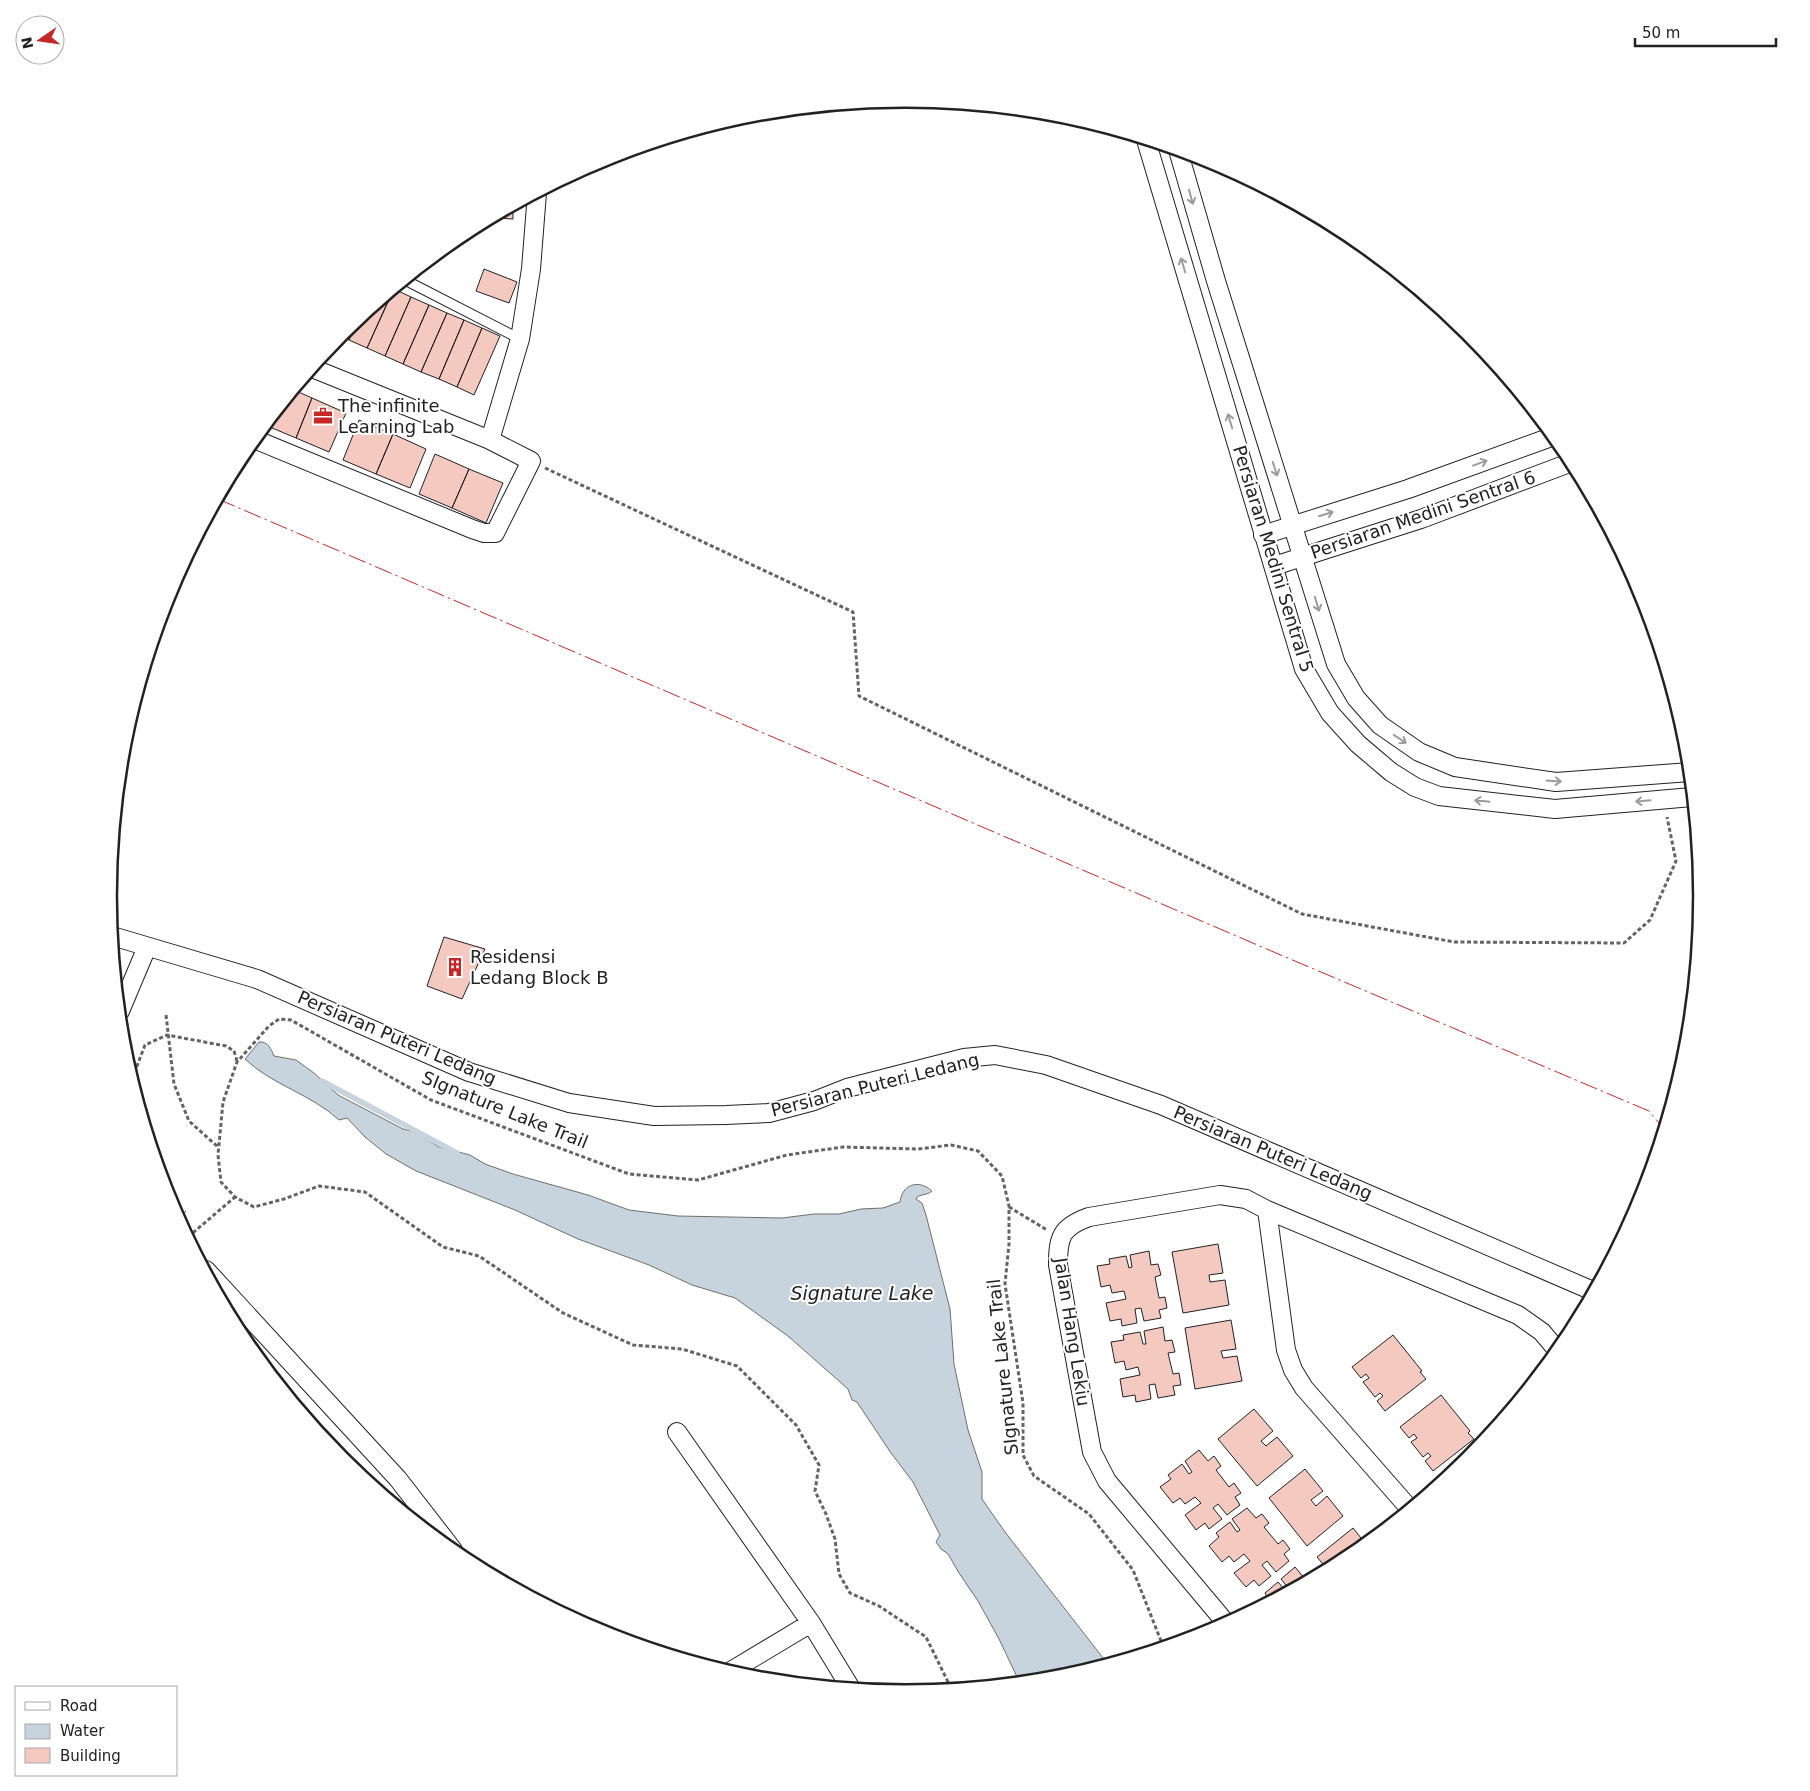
<svg xmlns="http://www.w3.org/2000/svg" width="1810" height="1791" font-family="'DejaVu Sans',sans-serif">
<style>
.water{fill:#c7d3dd;stroke:#6f6f6f}
.lines{fill:none;stroke-linecap:round;stroke-linejoin:round}
.stream{stroke:#c7d3dd;stroke-width:5.5}
.building{fill:#f3c9c0;stroke:#222}
.service-casing{stroke:#222;stroke-width:11}
.minor-casing{stroke:#222;stroke-width:20}
.path{stroke:#646464;stroke-width:3;stroke-dasharray:4 2.5;stroke-linecap:butt}
.service{stroke:#fff;stroke-width:9}
.minor{stroke:#fff;stroke-width:18}
.fence{stroke:#222;stroke-width:1;stroke-dasharray:6 2.5;stroke-linecap:butt}
.power{stroke:#c62828;stroke-width:1;stroke-dasharray:18 4 2.5 4;stroke-linecap:butt}
.oneway{stroke:#9c9c9c}
.labels{text-anchor:middle;stroke-width:4;stroke-linejoin:round;paint-order:stroke}
.poi-label{font-size:18px;fill:#222;stroke:#fff;text-anchor:start}
.street-label{font-size:18px;fill:#222;stroke:#fff}
.water-label{font-size:19px;font-style:italic;fill:#222;stroke:#fff}
.rim{fill:none;stroke:#222;stroke-width:2.5}
</style>
<rect width="100%" height="100%" fill="#fff"/>
<path class="water" d="M259 1042C268 1041 271 1049 274 1056L296 1060 314 1073 338 1095 403 1129 415 1132 439 1147 470 1155 485 1164 513 1174 588 1195 629 1210 678 1216 782 1218 814 1214H839L861 1209 883 1208 900 1202C902 1184 919 1179 932 1191 928 1195 922 1194 917 1197L916 1199 922 1203 926 1215 950 1309 954 1364 968 1430 982 1472V1499L1005 1532 1107 1663 1060 1677 1019 1681 999 1639 978 1601 959 1573 948 1554 941 1549 936 1542 940 1535 913 1482 891 1453 857 1402 852 1400 848 1389 788 1336 735 1298 692 1285 649 1265 578 1239 515 1210 416 1171 386 1154 365 1137 347 1118 339 1120C311 1094 272 1085 245 1059Z"/>
<g class="lines">
<path class="stream" d="M322 1081 457 1153"/>
</g>
<path class="building" d="M513 206V219L494 218V216Z
M484 269 517 282 509 303 476 291Z
M394 289 411 297 385 356 367 348Z
M393 290 367 348 349 340 359 318Z
M411 297 429 305 403 364 385 356Z
M429 305 447 313 421 372 403 364Z
M447 313 464 320 439 379 421 372Z
M359 318 349 340 339 335 342 332Z
M464 320 482 328 457 387 439 379Z
M482 328 500 336 474 395 457 387Z
M294 390 312 398 296 438 265 425Z
M312 398 346 413 329 452 296 438Z
M359 420 393 434 376 474 343 460Z
M393 434 426 449 410 488 376 474Z
M435 454 469 469 452 508 419 494Z
M469 469 503 483 486 523 452 508Z
M444 937 485 949 462 999 427 986Z
M1218 1244 1223 1273 1209 1275 1210 1282 1225 1280 1229 1305 1183 1313 1172 1252Z
M1149 1251 1151 1265 1158 1264 1161 1275 1155 1277 1159 1298 1165 1297 1167 1308 1159 1310 1161 1318 1144 1321 1141 1308 1135 1309 1137 1323 1122 1326 1121 1319 1110 1321 1106 1303 1126 1299 1124 1291 1112 1293 1110 1285 1101 1287 1097 1266 1110 1264 1109 1259 1126 1256 1129 1268 1132 1267 1130 1255Z
M1231 1320 1236 1349 1221 1351 1223 1358 1237 1356 1242 1381 1195 1389 1185 1328Z
M1163 1327 1165 1341 1172 1340 1175 1352 1168 1353 1173 1374 1179 1373 1181 1385 1173 1386 1175 1395 1158 1398 1155 1384 1149 1385 1151 1399 1136 1402 1135 1395 1123 1397 1120 1379 1140 1375 1138 1367 1126 1370 1124 1361 1115 1363 1111 1342 1124 1340 1123 1335 1140 1332 1143 1344H1146L1144 1331Z
M1393 1335 1422 1371 1420 1372 1426 1379 1385 1411 1377 1401 1383 1396 1380 1393 1375 1397 1363 1382 1369 1378 1366 1374 1361 1378 1352 1367Z
M1441 1395 1470 1431 1468 1433 1474 1439 1433 1471 1425 1461 1431 1456 1428 1453 1423 1457 1411 1442 1417 1438 1414 1434 1409 1438 1400 1427Z
M1254 1409 1273 1431 1261 1441 1266 1446 1277 1437 1293 1456 1257 1486 1218 1439Z
M1199 1450 1208 1461 1214 1456 1221 1466 1216 1470 1229 1487 1234 1483 1241 1493 1235 1497 1240 1505 1227 1515 1218 1504 1213 1508 1222 1519 1209 1529 1205 1523 1196 1530 1185 1515 1201 1503 1195 1497 1185 1504 1180 1498 1173 1503 1160 1487 1171 1479 1168 1475 1182 1464 1189 1474 1192 1472 1185 1461Z
M1305 1469 1323 1491 1311 1500 1316 1506 1327 1496 1343 1516 1307 1546 1269 1498Z
M1247 1508 1256 1518 1262 1514 1269 1523 1264 1527 1278 1544 1283 1540 1290 1549 1284 1554 1289 1561 1276 1572 1267 1561 1262 1565 1271 1576 1259 1586 1254 1580 1246 1587 1234 1573 1250 1561 1244 1554 1234 1562 1229 1556 1222 1562 1209 1546 1219 1537 1216 1533 1230 1522 1237 1532 1240 1530 1232 1519Z
M1353 1528 1365 1543 1347 1558 1327 1569 1317 1557Z
M1295 1567 1304 1578 1310 1573 1313 1577 1289 1589 1281 1579Z
M1278 1582 1286 1591 1258 1606 1267 1597 1265 1593Z"/>
<g class="lines">
<g class="service-casing">
<path id="service" d="M405 280 520 339"/>
</g>
<g class="minor-casing">
<path id="minor" d="M1146 140 1304 669 1330 713 1358 744 1391 772 1415 787 1439 796 1555 809 1692 797
M1178 150 1216 281 1336 664 1356 698 1380 725 1419 752 1455 767 1556 782 1690 772
M254 439 472 529 484 533H495L531 461 490 440 312 368
M490 440 520 339 531 269 537 193
M1263 535 1408 489 1554 436
M1274 566 1421 519 1572 462
M112 936 257 979 469 1072 569 1103 654 1116 726 1115 769 1113 814 1101 847 1088 964 1058 995 1055 1046 1065 1161 1105 1593 1291
M120 1011 147 947
M1267 1210 1286 1350 1293 1370 1304 1388 1409 1508
M206 1270 398 1479 453 1550
M677 1432 811 1623 850 1687
M1226 1623 1107 1481 1092 1452 1058 1265C1058 1237 1061 1227 1089 1217L1220 1195 1246 1199 1267 1210 1518 1315 1542 1332 1557 1350
M731 1671 811 1623"/>
</g>
<path class="path" d="M545 468 853 612 859 696 1302 914 1454 942 1624 943 1650 920 1676 861 1667 817
M166 1015 174 1084 189 1121 218 1147
M132 1079 145 1045 167 1035 226 1046 234 1051 237 1061
M1009 1207 1047 1230
M188 1237 235 1197
M951 1688 926 1637 879 1606 850 1593 839 1574 835 1539 826 1514 815 1491 819 1465 796 1425 737 1366 682 1349 633 1345 563 1313 479 1256 443 1247 365 1192 319 1186 284 1199 254 1207 235 1197 221 1182 218 1155 223 1102 237 1062 269 1026 279 1019 291 1020 431 1100 629 1174 698 1180 787 1155 843 1147 918 1149 951 1145 978 1151 1002 1176 1009 1206V1244L1005 1284 1023 1403V1455L1034 1476 1089 1514 1133 1570 1163 1646"/>
<use href="#service" class="service"/>
<use href="#minor" class="minor"/>
<path class="fence" d="M179 1219 186 1211"/>
<path class="power" d="M218 499 1276 953 1649 1111 1663 1128"/>
</g>
<defs><path id="oneway-shaft" d="M-6 0H5M1.5-3L5.5 0L1.5 3" fill="none" stroke-width="1.6" stroke-linecap="round" stroke-linejoin="round" transform="scale(1.25)"/></defs>
<g class="oneway">
<use href="#oneway-shaft" transform="translate(1191 197) rotate(74)"/>
<use href="#oneway-shaft" transform="translate(1183 265) rotate(-107)"/>
<use href="#oneway-shaft" transform="translate(1230 421) rotate(-107)"/>
<use href="#oneway-shaft" transform="translate(1480 463) rotate(-20)"/>
<use href="#oneway-shaft" transform="translate(1275 469) rotate(72)"/>
<use href="#oneway-shaft" transform="translate(1326 514) rotate(-17)"/>
<use href="#oneway-shaft" transform="translate(1317 604) rotate(73)"/>
<use href="#oneway-shaft" transform="translate(1400 739) rotate(34)"/>
<use href="#oneway-shaft" transform="translate(1554 781) rotate(4)"/>
<use href="#oneway-shaft" transform="translate(1482 801) rotate(-174)"/>
<use href="#oneway-shaft" transform="translate(1643 801) rotate(175)"/>
</g>
<defs>
<g id="office-bare" transform="scale(1.5)"><path d="M-6-3h4V-5.5h4V-3h4V5H-6ZM-1-4.5V-3h2v-1.5ZM-6 0V1H6V0Z" fill="#c62828" stroke="#fff" stroke-width="2.5" paint-order="stroke"/></g>
<g id="building-bare" transform="scale(1.5)"><path d="M-4-6H4V6H1V3H-1V6H-4ZM-2.5-4.3h1.7v1.8h-1.7ZM.8-4.3h1.7v1.8H.8ZM-2.5-1h1.7V.8h-1.7ZM.8-1h1.7V.8H.8Z" fill="#c62828" stroke="#fff" stroke-width="2.5" paint-order="stroke"/></g>
</defs>
<g fill-rule="evenodd">
<use href="#office-bare" x="323" y="416"/>
<use href="#building-bare" x="455" y="967"/>
</g>
<g class="labels">
<g class="poi-label">
<text x="338" y="412">The infinite<tspan x="338" dy="21">Learning Lab</tspan></text>
<text x="470" y="963">Residensi<tspan x="470" dy="21">Ledang Block B</tspan></text>
</g>
<g class="street-label">
<text transform="translate(1423 515) rotate(-19)" y="6">Persiaran Medini Sentral 6</text>
<text transform="translate(1273 559) rotate(73)" y="6">Persiaran Medini Sentral 5</text>
<text transform="translate(397 1038) rotate(23)" y="6">Persiaran Puteri Ledang</text>
<text transform="translate(875 1085) rotate(-14)" y="6">Persiaran Puteri Ledang</text>
<text transform="translate(505 1110) rotate(22)" y="6">SIgnature Lake Trail</text>
<text transform="translate(1273 1153) rotate(23)" y="6">Persiaran Puteri Ledang</text>
<text transform="translate(1072 1332) rotate(81)" y="6">Jalan Hang Lekiu</text>
<text transform="translate(1003 1367) rotate(-96)" y="6">SIgnature Lake Trail</text>
</g>
<g class="water-label">
<text x="862" y="1300">Signature Lake</text>
</g>
</g>
<path d="M0 0H1810V1791H0ZM117 896a788 788 0 1 1 1576 0a788 788 0 1 1-1576 0Z" fill="#fff" fill-rule="evenodd"/>
<path class="rim" d="M117 896a788 788 0 1 1 1576 0a788 788 0 1 1-1576 0Z"/>
<rect x="15" y="1686" width="162" height="90" fill="#ffffff" stroke="#a7a7a7"/>
<rect x="25" y="1702" width="25" height="8" fill="#ffffff" stroke="#a7a7a7"/>
<text x="60" y="1711" font-size="15" fill="#222222">Road</text>
<rect x="25" y="1724" width="25" height="15" fill="#c7d3dd" stroke="#a7a7a7"/>
<text x="60" y="1736" font-size="15" fill="#222222">Water</text>
<rect x="25" y="1748" width="25" height="15" fill="#f3c9c0" stroke="#a7a7a7"/>
<text x="60" y="1761" font-size="15" fill="#222222">Building</text>
<g transform="translate(40 40) rotate(257)"><circle r="24" fill="#ffffff" stroke="#a7a7a7"/>
<path d="M0-4L9 19L0 12L-9 19Z" fill="#c62828"/>
<text y="-8" font-size="14" font-weight="bold" text-anchor="middle" fill="#222222">N</text>
</g>
<path d="M1635 38v8h141v-8" fill="none" stroke="#222222" stroke-width="2.5"/>
<text x="1642" y="38" font-size="15" fill="#222222" stroke="#ffffff" stroke-width="4" paint-order="stroke">50 m</text>
</svg>
